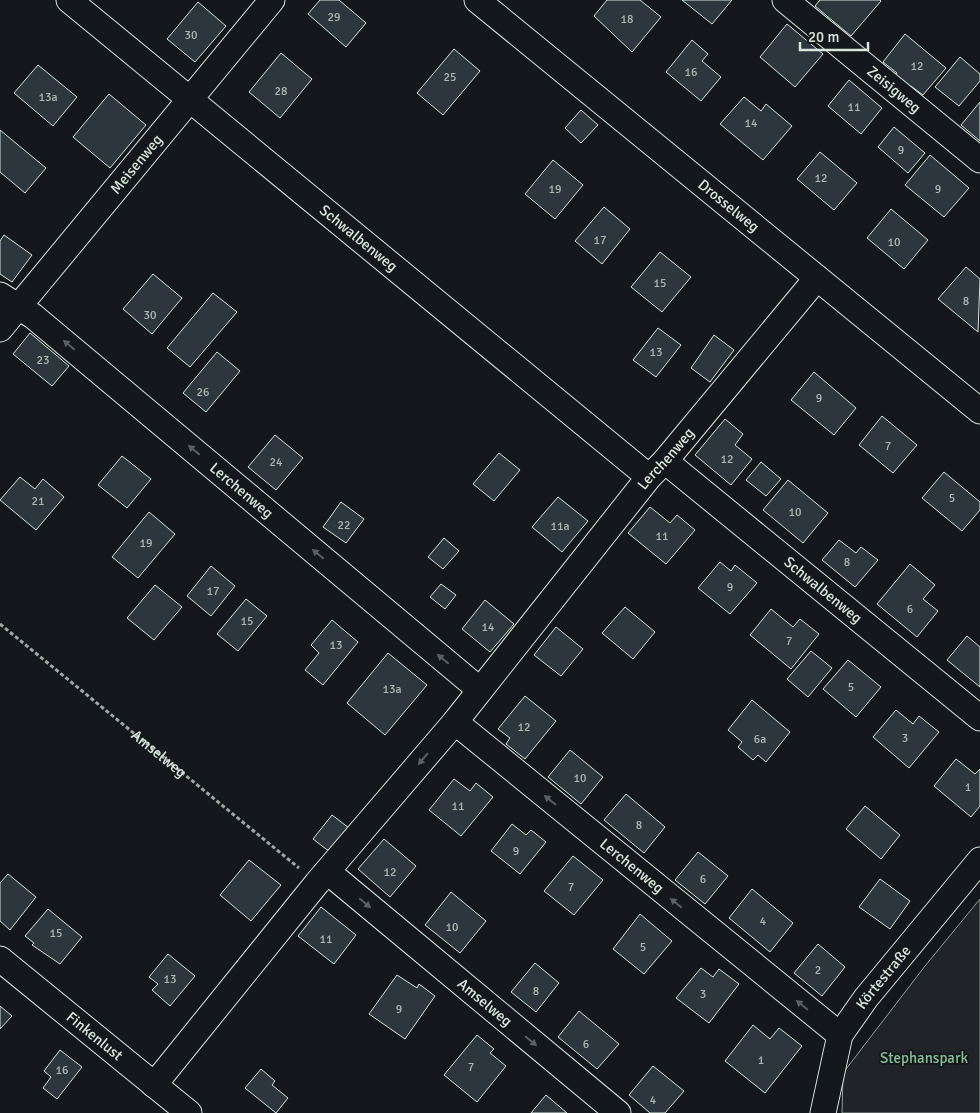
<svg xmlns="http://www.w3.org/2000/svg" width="980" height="1113" font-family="Signika,sans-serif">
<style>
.green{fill:#202428;stroke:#939e99}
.building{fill:#2c363c;stroke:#d8e6dc}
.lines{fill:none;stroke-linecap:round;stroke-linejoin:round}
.minor-casing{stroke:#d8e6dc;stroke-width:27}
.path{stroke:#9da8a2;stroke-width:3;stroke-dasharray:4 2.5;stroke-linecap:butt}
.minor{stroke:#14181c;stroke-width:25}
.oneway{fill:#59605f}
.labels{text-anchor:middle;stroke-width:4;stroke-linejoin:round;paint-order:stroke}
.number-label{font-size:12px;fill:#adbab4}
.street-label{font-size:15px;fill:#d8e6dc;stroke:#14181c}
.park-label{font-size:15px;fill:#8ac095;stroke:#14181c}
</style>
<rect width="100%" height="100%" fill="#14181c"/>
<path class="green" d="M980 899V1113H842L843 1073 925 966Z"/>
<path class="building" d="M320 0H339L366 23 346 47 308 14Z
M607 0H640L661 17 632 52 594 16Z
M682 0H732L712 24Z
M820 0H880L881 1 851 36 815 6Z
M198 2 226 26 195 62 167 39Z
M787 24 823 54 795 87 760 57Z
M905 34 946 68 923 95 911 86 909 88 895 76 897 73 883 62Z
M692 40 708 54 702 61 721 77 701 101 666 72Z
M454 49 480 71 443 115 417 93Z
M281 53 312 79 280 118 249 92Z
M960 57 980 74V81L959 106 935 87Z
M38 65 77 97 53 126 14 93Z
M849 80 882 108 861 134 828 106Z
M109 94 146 125 110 168 73 137Z
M744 97 761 111 766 104 792 126 763 160 720 124Z
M980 102V141L961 125Z
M581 110 598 125 581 143 565 128Z
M894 127 925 153 908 173 878 147Z
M0 130 46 168 25 193 0 172Z
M820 152 857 183 834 210 797 179Z
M930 155 969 188 944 217 905 185Z
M553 160 583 185 555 219 525 194Z
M604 207 630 229 602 264 575 241Z
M891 209 928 240 904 269 867 238Z
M4 235 32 255 12 282 0 274V241Z
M660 252 691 277 662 312 631 287Z
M966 267 980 279 978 332 938 299Z
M153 274 182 298 152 334 123 309Z
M213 293 237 312 190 367 167 348Z
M658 328 681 345 656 377 633 360Z
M30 333 69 366 52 386 13 354Z
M714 335 734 350 710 382 691 368Z
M217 352 240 371 206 412 183 393Z
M814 372 856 408 834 435 791 400Z
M882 416 917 445 893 473 859 445Z
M725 419 743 434 735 445 752 459 731 485 695 455Z
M275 435 303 458 276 490 248 467Z
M499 453 520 470 494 501 473 484Z
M122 456 151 479 127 508 98 485Z
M761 462 781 479 766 496 746 480Z
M944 472 980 502V510L962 531 922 498Z
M20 477 35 489 43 479 64 497 36 530 0 500Z
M788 480 828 513 803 543 763 510Z
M558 497 588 521 562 552 532 527Z
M341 502 364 519 346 543 323 527Z
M650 507 670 523 677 515 695 530 666 564 628 533Z
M149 512 175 534 138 578 112 557Z
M444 538 459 551 443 569 428 557Z
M839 540 856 553 861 547 878 560 855 587 822 560Z
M720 562 731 571 735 565 757 583 730 614 698 588Z
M910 564 935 585 923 599 938 611 917 637 877 604Z
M211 566 235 586 211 616 187 596Z
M441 584 456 595 445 609 430 597Z
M155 585 182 607 154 640 127 618Z
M246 599 267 616 238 651 217 634Z
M485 600 514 624 490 652 462 629Z
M625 607 655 632 633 659 602 633Z
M771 609 793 627 800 619 819 634 791 669 750 635Z
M332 620 358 642 323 685 305 670 319 653 311 645Z
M556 627 583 649 561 676 534 655Z
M967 636 980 647V687L947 660Z
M811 651 832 668 808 697 787 679Z
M388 653 427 685 385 735 347 703Z
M848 660 881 687 856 717 823 689Z
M525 696 556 721 525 759 506 744 510 738 498 729Z
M752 700 790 732 766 762 758 755 753 760 738 747 742 742 728 730Z
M896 710 913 724 919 716 939 732 909 768 873 737Z
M570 750 603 777 581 804 548 777Z
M956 759 975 774 980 769V806L971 817 934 786Z
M454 779 470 791 476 783 493 797 461 836 429 810Z
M626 794 665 827 644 853 604 820Z
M865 806 900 835 881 859 846 829Z
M332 815 349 828 330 852 313 839Z
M512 824 526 835 531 830 546 842 520 874 491 851Z
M384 839 416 866 390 897 358 869Z
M698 852 728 876 705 904 675 880Z
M573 856 603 880 574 915 544 891Z
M249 860 281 885 251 921 220 895Z
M8 874 36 897 10 930 0 921V883Z
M880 879 910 901 890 929 859 907Z
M752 889 793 923 770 952 729 918Z
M451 892 486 921 460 953 425 925Z
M321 907 356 935 334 964 298 936Z
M48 909 82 937 60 964 32 945 34 943 25 936Z
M640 914 672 941 644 974 613 949Z
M818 944 845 967 822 996 794 973Z
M168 954 195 976 170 1006 152 990 158 984 149 977Z
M535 963 559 983 536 1012 511 992Z
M701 968 713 977 719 969 739 984 709 1023 676 998Z
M397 975 417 988 419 984 435 996 405 1039 369 1014Z
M0 1006 12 1016 0 1029Z
M579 1011 619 1044 597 1069 558 1037Z
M753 1025 770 1039 779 1028 802 1046 765 1093 725 1061Z
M477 1035 494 1049 490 1053 506 1066 477 1102 444 1075Z
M60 1050 82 1067 57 1099 43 1088 51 1077 44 1071Z
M653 1066 684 1091 665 1113H650L629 1095Z
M261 1069 275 1081 272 1085 288 1098 276 1113 245 1088Z
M546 1095 567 1113H531Z"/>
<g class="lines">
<g class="minor-casing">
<g id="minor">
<path id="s2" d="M69 0 649 477"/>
<path id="s3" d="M477 0 980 411"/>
<path id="s4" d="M785 0 980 160"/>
<path id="s5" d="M0 295 33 316 480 690"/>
<path id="s6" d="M0 329 272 0"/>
<path id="s7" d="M665 461 980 718"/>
<path id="s8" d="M455 722 840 1035"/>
<path id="s9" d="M328 872 618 1113"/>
<path id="s10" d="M0 959 189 1113"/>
<path id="s11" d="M154 1085 317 883 455 722 649 477 665 461 817 278"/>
<path id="s12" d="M823 1113 840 1035 866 998 980 860"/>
</g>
</g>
<path class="path" id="s1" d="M0 624 299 868"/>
<use href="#minor" class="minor"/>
</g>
<defs><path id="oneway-solid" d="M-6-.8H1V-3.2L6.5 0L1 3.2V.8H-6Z" transform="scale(1.25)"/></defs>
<g class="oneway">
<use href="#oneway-solid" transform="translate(69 345) rotate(-140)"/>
<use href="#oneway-solid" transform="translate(194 450) rotate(-140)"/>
<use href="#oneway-solid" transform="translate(318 554) rotate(-140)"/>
<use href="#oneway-solid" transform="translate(443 659) rotate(-140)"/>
<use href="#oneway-solid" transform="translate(423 759) rotate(130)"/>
<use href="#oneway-solid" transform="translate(550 800) rotate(-141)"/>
<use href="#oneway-solid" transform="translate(365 903) rotate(40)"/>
<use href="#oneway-solid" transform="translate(676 903) rotate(-141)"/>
<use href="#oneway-solid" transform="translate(802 1005) rotate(-141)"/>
<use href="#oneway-solid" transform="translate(531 1041) rotate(40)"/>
</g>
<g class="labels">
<g class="number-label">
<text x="334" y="21">29</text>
<text x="627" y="23">18</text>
<text x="191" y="39">30</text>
<text x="917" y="70">12</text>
<text x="691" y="76">16</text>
<text x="450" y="81">25</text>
<text x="281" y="95">28</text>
<text x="48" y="101">13a</text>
<text x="854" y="111">11</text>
<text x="751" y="127">14</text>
<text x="901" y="154">9</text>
<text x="821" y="182">12</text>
<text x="555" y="193">19</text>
<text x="938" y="193">9</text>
<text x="600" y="244">17</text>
<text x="894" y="246">10</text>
<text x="660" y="287">15</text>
<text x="966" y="305">8</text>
<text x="150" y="319">30</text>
<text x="656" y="356">13</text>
<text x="43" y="364">23</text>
<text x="203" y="396">26</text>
<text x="819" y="402">9</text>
<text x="888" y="450">7</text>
<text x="727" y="463">12</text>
<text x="276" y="466">24</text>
<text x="952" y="502">5</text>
<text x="38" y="505">21</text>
<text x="795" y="516">10</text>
<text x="344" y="529">22</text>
<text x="560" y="530">11a</text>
<text x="662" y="540">11</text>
<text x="146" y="547">19</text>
<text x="847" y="566">8</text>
<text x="730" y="591">9</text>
<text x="213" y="595">17</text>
<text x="910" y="613">6</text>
<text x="247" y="625">15</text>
<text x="488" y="631">14</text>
<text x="789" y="645">7</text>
<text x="336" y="649">13</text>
<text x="851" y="691">5</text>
<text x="392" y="693">13a</text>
<text x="524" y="731">12</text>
<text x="905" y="742">3</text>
<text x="760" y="743">6a</text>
<text x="580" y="782">10</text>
<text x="968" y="791">1</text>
<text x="458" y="810">11</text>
<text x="639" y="829">8</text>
<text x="516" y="855">9</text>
<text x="390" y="876">12</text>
<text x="703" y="883">6</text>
<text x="571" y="891">7</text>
<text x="763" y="925">4</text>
<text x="452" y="931">10</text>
<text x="56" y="937">15</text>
<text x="326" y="943">11</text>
<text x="643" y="951">5</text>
<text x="818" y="974">2</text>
<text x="170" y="983">13</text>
<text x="536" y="995">8</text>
<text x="703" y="998">3</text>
<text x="399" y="1013">9</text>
<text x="586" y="1048">6</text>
<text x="761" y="1064">1</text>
<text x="471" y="1071">7</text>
<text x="62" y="1074">16</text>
<text x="653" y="1104">4</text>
</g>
<g class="street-label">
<text dy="5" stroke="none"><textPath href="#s4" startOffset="141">Zeisigweg</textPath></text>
<text dy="5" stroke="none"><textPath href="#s6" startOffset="214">Meisenweg</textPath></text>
<text dy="5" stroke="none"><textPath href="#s3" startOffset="325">Drosselweg</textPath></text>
<text dy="5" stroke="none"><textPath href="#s2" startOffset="375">Schwalbenweg</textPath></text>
<text dy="5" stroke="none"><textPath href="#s11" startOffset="809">Lerchenweg</textPath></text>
<text dy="5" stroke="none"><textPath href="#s5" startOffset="311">Lerchenweg</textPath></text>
<text dy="5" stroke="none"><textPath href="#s7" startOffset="204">Schwalbenweg</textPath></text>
<text dy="5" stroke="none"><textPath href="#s1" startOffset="205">Amselweg</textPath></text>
<text dy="5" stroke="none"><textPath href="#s8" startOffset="228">Lerchenweg</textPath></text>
<text dy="5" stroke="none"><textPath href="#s12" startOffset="152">Körtestraße</textPath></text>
<text dy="5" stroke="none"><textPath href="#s9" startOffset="204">Amselweg</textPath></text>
<text dy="5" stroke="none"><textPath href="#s10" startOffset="122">Finkenlust</textPath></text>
</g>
<g class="park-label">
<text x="924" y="1063">Stephanspark</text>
</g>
</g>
<path d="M800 42v8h68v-8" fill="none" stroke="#d8e6dc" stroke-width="2.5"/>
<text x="808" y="42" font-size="15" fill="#d8e6dc" stroke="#14181c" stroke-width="4" paint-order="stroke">20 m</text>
</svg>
